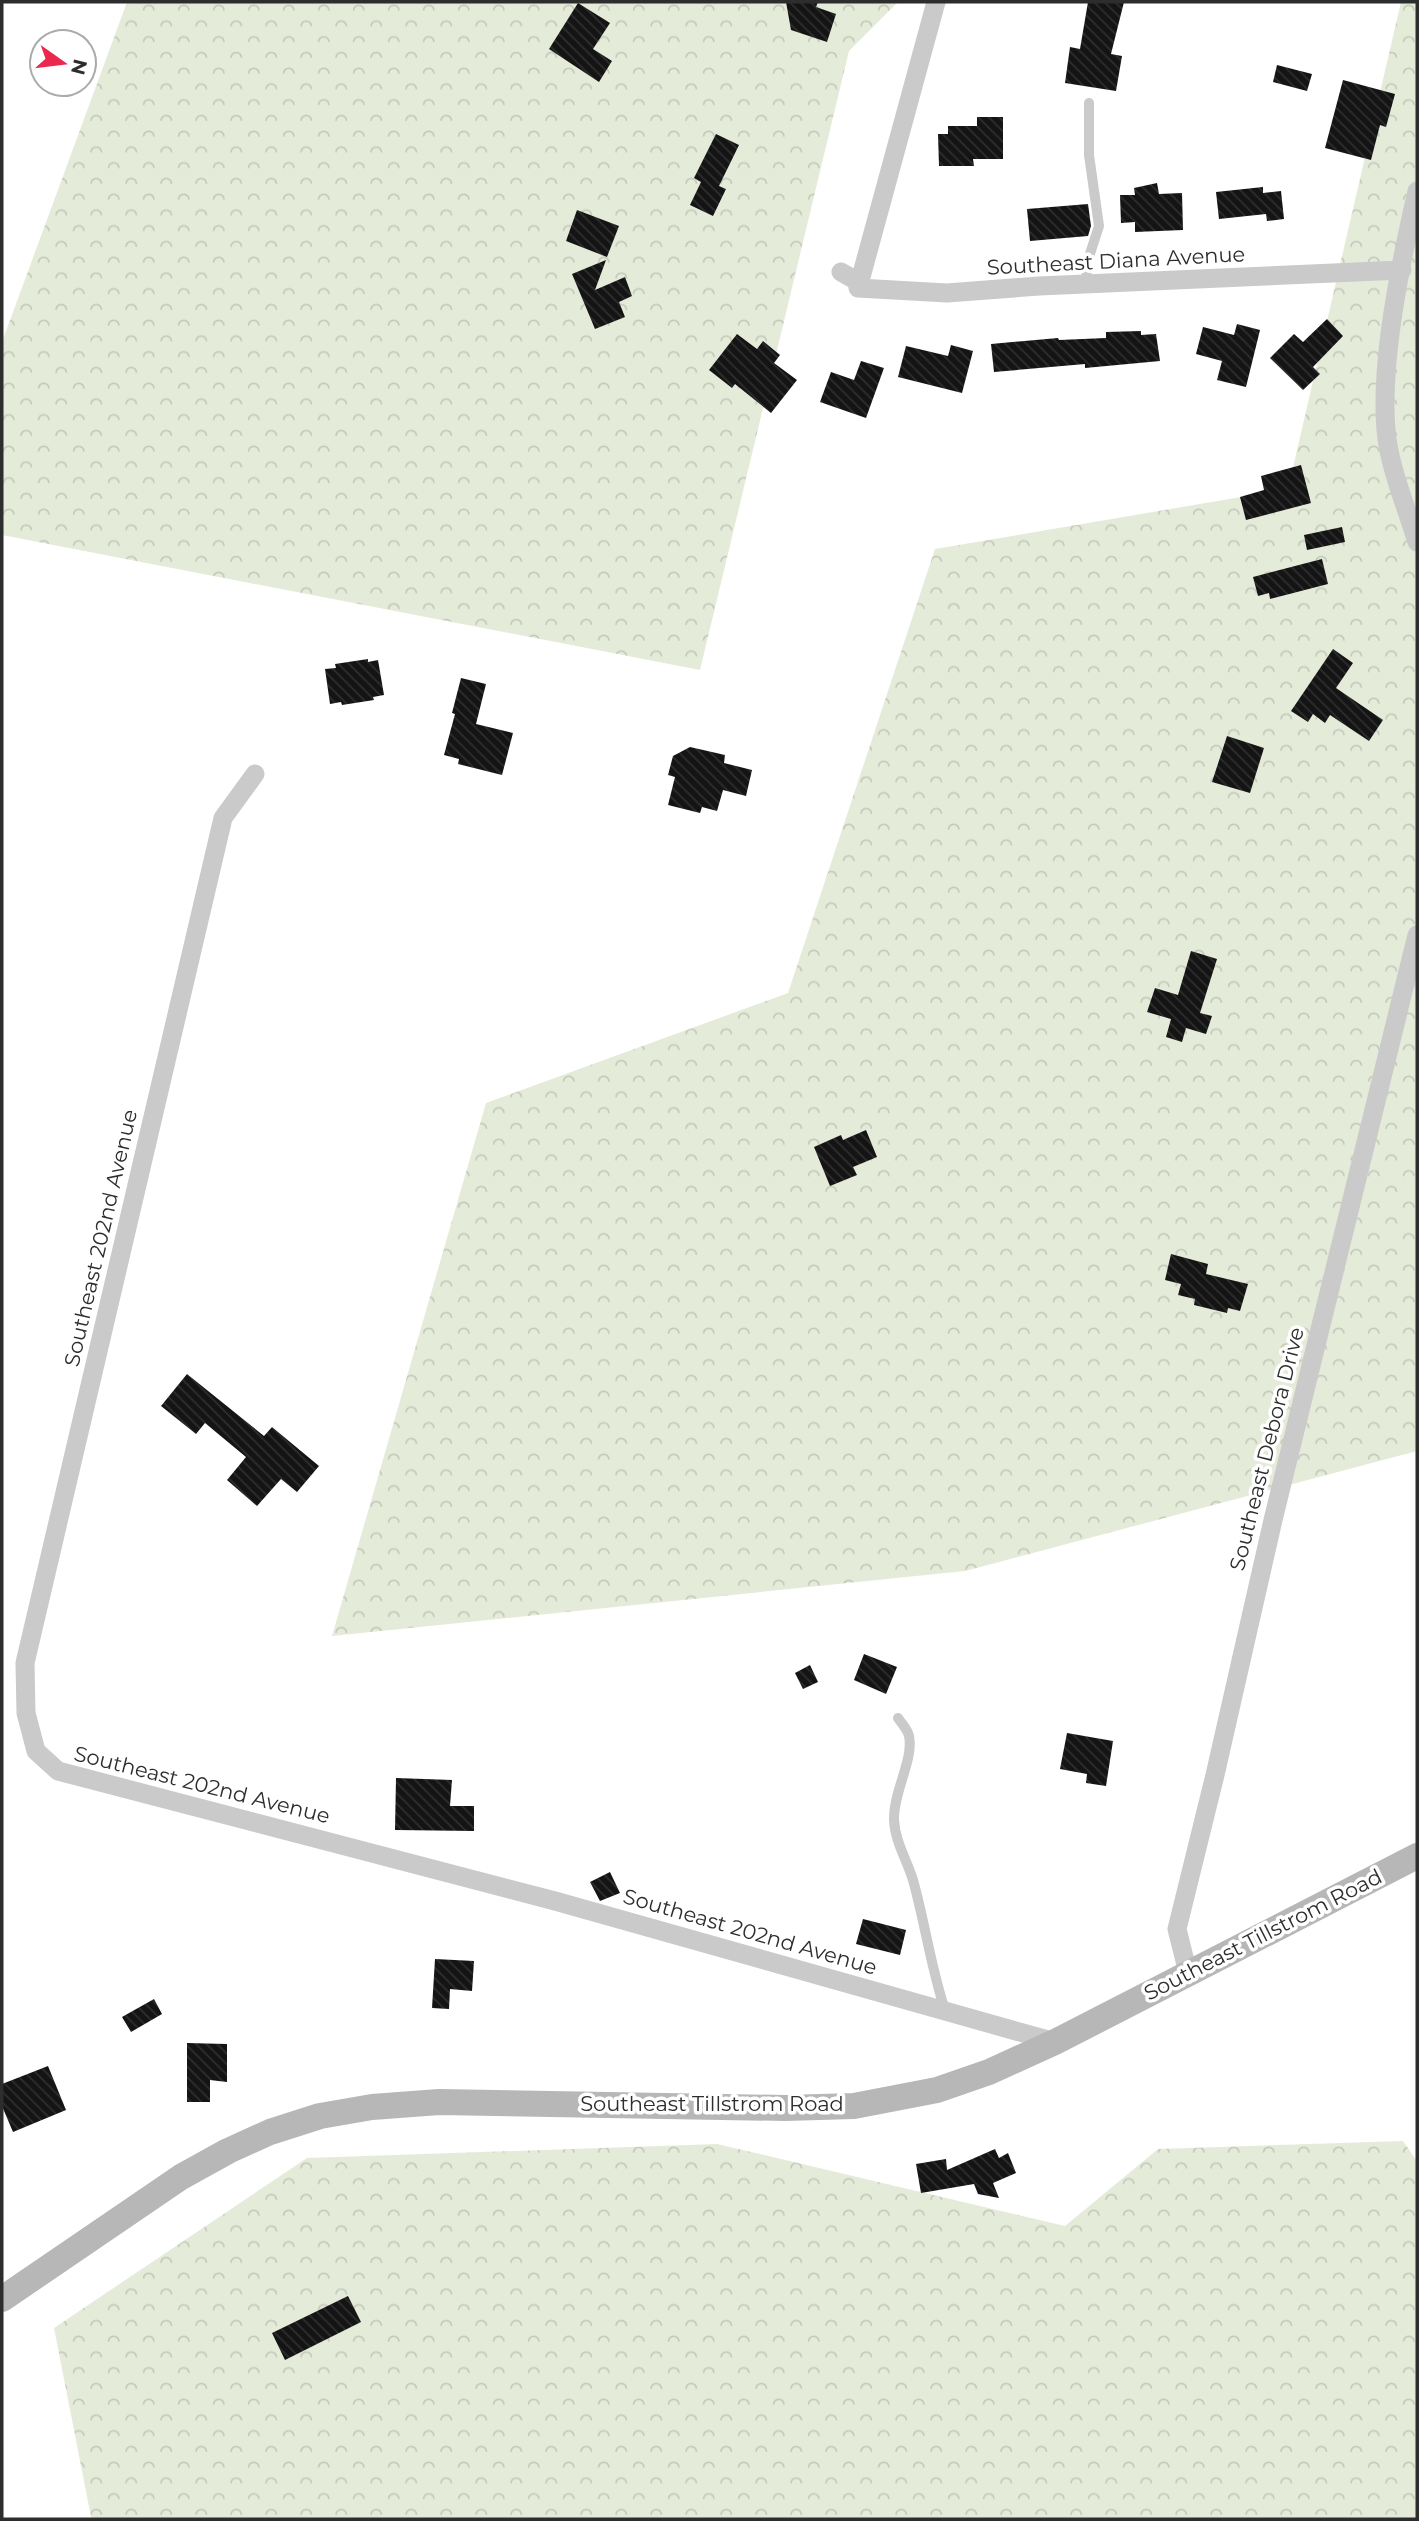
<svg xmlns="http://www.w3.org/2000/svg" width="1419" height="2521" font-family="Montserrat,sans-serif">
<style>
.forest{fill:url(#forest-crowns)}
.building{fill:url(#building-back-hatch)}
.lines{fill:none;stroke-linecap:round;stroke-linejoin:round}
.service{stroke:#cacaca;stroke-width:10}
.minor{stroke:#cacaca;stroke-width:19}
.secondary{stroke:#b7b7b7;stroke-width:26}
.labels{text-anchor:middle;stroke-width:7;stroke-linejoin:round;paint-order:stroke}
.street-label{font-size:21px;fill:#2d2d2d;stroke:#fff}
</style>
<defs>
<pattern id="forest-crowns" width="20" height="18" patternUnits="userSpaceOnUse" patternTransform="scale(1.75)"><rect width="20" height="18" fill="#e5ebd9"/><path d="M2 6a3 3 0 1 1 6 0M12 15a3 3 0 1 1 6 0" fill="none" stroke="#c5cabb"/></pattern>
<pattern id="building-back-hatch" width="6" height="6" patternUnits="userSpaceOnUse" patternTransform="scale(1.75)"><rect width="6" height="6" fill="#141414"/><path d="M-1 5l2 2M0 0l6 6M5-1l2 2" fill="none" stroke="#2e2e2e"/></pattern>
</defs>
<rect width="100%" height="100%" fill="#fff"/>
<path class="forest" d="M127 2H898L849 51 700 670 2 535V342Z
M1401 2H1417V1451L965 1571 332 1636 486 1103 788 993 935 549 1288 489Z
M1403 2141 1417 2161V2519H100L91 2517 54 2328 307 2158 717 2144 1065 2226 1158 2149Z"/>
<path class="building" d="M786 2H818L816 7 836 14 827 42 791 30Z
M1088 2H1124L1111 54 1122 56 1116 91 1065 83 1070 47 1080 49Z
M578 3 610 23 593 49 612 61 599 82 549 49Z
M1277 65 1312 74 1307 91 1273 82Z
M1343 80 1395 94 1386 127 1380 125 1371 160 1325 148Z
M977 117H1003V159H973L974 166H939L938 134H948V126H977Z
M716 134 739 145 719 186 726 189 713 216 690 205 701 182 694 178Z
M1157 183 1159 194 1182 193 1183 230 1135 232V222L1121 223 1120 195H1135L1134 188Z
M1263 187V193L1281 191 1284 219 1267 221 1266 214 1219 219 1216 192Z
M1088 204 1091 226 1088 236 1030 241 1027 209Z
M577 210 619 226 607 257 566 241Z
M606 260 595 290 625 277 632 296 619 302 625 317 595 329 572 274Z
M1327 319 1343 336 1313 367 1320 374 1303 390 1270 358 1294 334 1303 342Z
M1237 324 1260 330 1246 387 1217 380 1222 361 1196 354 1203 327 1234 335Z
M1141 331V335L1156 334 1160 361 1085 368V364L994 372 991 344 1058 338 1059 340 1106 338V332Z
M737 334 757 349 763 341 780 355 774 363 797 380 771 413 735 384 732 388 709 370Z
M951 345 973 351 962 393 898 377 906 346 948 356Z
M861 361 884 368 866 418 820 402 831 372 854 380Z
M1301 465 1311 503 1246 520 1240 497 1264 490 1261 476Z
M1342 527 1345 542 1307 550 1304 535Z
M1322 559 1328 584 1270 599 1269 593 1258 596 1253 577Z
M1333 649 1353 663 1336 688 1383 720 1369 741 1330 715 1325 723 1313 714 1308 722 1291 711Z
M368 659V662L378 660 384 695 373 697 374 700 342 705 341 702 330 704 325 669 336 668 335 664Z
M461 678 486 684 476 724 513 733 502 775 458 764 459 759 444 755 455 714 452 713Z
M1227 736 1264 748 1250 793 1212 782Z
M690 747 725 755 724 763 752 770 746 796 723 790 717 811 702 807 700 813 668 805 675 777 668 775 673 756Z
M1191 951 1217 959 1200 1013 1212 1016 1206 1034 1186 1028 1182 1042 1166 1037 1171 1019 1147 1012 1155 988 1178 995Z
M866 1130 877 1157 853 1167 857 1175 830 1186 814 1147 841 1135 843 1140Z
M1171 1254 1208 1264 1206 1274 1248 1284 1240 1311 1228 1308 1227 1313 1194 1305 1195 1299 1178 1295 1181 1284 1165 1280Z
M187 1374 264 1436 272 1427 319 1466 297 1492 281 1479 257 1506 227 1480 246 1457 205 1423 196 1434 161 1406Z
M864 1654 897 1667 886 1694 854 1680Z
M810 1665 818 1682 803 1689 795 1673Z
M1067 1733 1113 1741 1106 1786 1086 1783 1087 1774 1060 1769Z
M396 1778 452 1780 450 1806H474V1831L395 1830Z
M610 1872 620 1893 600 1901 590 1882Z
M863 1919 906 1930 900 1955 856 1944Z
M435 1959 474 1961 472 1991 450 1989 449 2009 432 2008Z
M154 1999 162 2014 131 2032 122 2017Z
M187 2043 227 2044V2082L210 2080V2102H187Z
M48 2066 66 2110 13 2132 2 2106V2084Z
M995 2149 999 2158 1008 2153 1016 2173 993 2183 999 2198 978 2194 974 2184 921 2193 916 2164 946 2159 947 2170Z
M348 2296 361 2322 285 2360 272 2333Z"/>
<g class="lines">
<path class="service" d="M1086 285 1087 263 1099 226 1089 155V103
M898 1718C902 1724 908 1730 909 1736 914 1760 893 1792 894 1820 895 1842 907 1860 913 1880 925 1923 931 1968 945 2010"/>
<path class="minor" d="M1417 191C1401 261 1378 369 1387 439 1392 474 1407 509 1417 542
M841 272 857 281 858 288 947 293 1039 286 1402 270
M858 288 936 2
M255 774 223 818 25 1663 26 1713 36 1751 58 1771 555 1901 1055 2042
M1188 1973 1177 1929 1215 1775 1273 1520 1417 935"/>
<path class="secondary" d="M2 2299 181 2177 228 2151 270 2132 320 2116 372 2107 439 2102 785 2108 854 2106 937 2090 989 2072 1055 2042 1417 1856"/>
</g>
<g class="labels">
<g class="street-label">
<text transform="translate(1116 261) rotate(-3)" y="7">Southeast Diana Avenue</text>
<text transform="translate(101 1238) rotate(-77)" y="7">Southeast 202nd Avenue</text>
<text transform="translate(1267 1449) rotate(-76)" y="7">Southeast Debora Drive</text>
<text transform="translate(202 1785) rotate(14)" y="7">Southeast 202nd Avenue</text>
<text transform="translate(750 1932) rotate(16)" y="7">Southeast 202nd Avenue</text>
<text transform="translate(1263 1935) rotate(-27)" y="7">Southeast Tillstrom Road</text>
<text x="712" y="2111">Southeast Tillstrom Road</text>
</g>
</g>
<rect width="1419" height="2521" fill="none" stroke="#2d2d2d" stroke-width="7"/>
<g transform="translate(63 63) rotate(104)"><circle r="33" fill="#ffffff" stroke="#ababab" stroke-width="2"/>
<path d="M0-5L12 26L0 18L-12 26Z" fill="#eb284e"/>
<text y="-10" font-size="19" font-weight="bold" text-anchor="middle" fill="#2d2d2d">N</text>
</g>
</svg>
